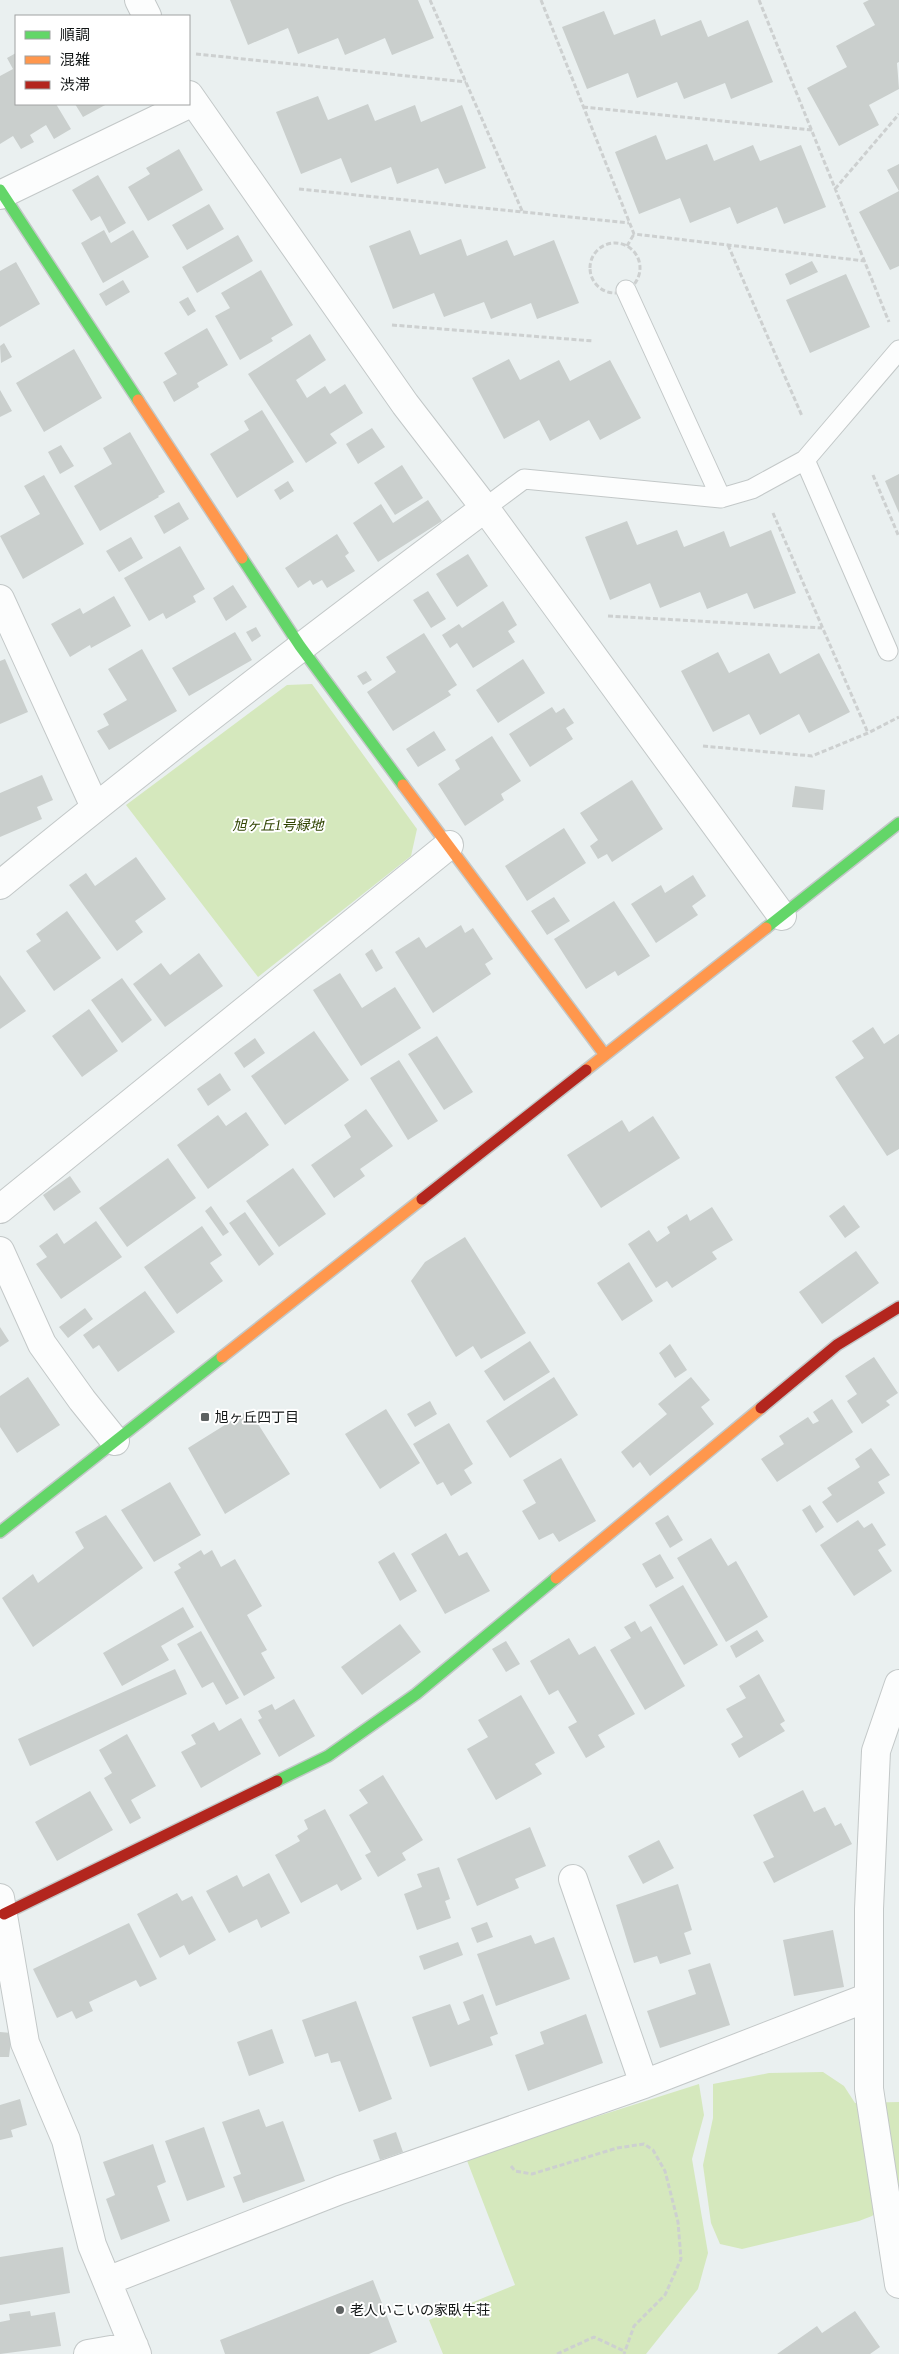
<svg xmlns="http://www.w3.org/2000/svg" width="899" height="2354" font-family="'Times New Roman','Noto Sans JP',serif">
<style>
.green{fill:#d5e8bd}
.building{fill:#cacfcd}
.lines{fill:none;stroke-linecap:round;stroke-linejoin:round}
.lane-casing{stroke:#c3c8c8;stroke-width:21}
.street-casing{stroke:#c3c8c8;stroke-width:30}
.fast-casing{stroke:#c3c8c8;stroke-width:14}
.slow-casing{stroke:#c3c8c8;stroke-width:14}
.jam-casing{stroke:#c3c8c8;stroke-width:14}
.path{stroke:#cdd0d0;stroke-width:3;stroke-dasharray:5 2.5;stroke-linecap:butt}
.lane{stroke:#fcfdfd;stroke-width:19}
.street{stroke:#fcfdfd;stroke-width:28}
.fast{stroke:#63d668;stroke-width:11}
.slow{stroke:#ff974d;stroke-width:11}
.jam{stroke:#b3261e;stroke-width:11}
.poi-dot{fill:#5e6262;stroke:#fff;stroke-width:2}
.labels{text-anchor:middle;stroke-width:4;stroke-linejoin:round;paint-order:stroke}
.park-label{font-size:14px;font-style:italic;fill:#2f4300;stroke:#fff}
.poi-label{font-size:14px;fill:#121616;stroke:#fff;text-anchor:start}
</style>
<rect width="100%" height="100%" fill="#eaf0f0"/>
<path class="green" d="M312 684 417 829 411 856 258 977 126 805 287 685Z
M823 2072 844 2086 855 2103 899 2102V2192L872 2216 859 2221 742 2249 720 2244 711 2223 703 2165 713 2118V2084L769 2073Z
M699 2084 704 2115 692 2159 708 2253 698 2289 646 2354H443L429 2320 515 2285 466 2158Z"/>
<path class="building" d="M230 0H418L434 38 392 55 385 38 345 55 338 38 298 54 288 28 248 45Z
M869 0H899V62L897 63 899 89 869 105 879 125 839 146 807 88 847 67 836 46 875 25 863 3Z
M604 11 614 35 655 19 661 36 701 20 708 37 748 20 773 82 731 99 725 83 684 99 677 82 637 98 628 73 587 89 562 27Z
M16 53V104H56L71 129 54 139 46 125 30 135 34 142 21 149 13 136 0 144V76L13 69 7 58Z
M318 96 328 120 368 104 375 121 415 105 421 122 462 105 486 168 445 184 438 168 397 184 391 167 351 183 341 158 301 174 276 112Z
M75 104H107L83 117Z
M656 135 666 160 707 144 714 161 753 145 760 161 801 145 826 207 784 224 777 207 737 224 730 207 690 223 680 198 639 214 615 152Z
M179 149 203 190 148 221 128 187 150 174 146 168Z
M899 164V266L890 270 859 212 899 191 887 170Z
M98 175 126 223 109 233 100 216 91 221 72 190Z
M209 204 224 229 187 250 172 225Z
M104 230 111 243 133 230 149 257 103 283 81 243Z
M410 230 420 255 461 239 467 256 507 240 514 256 554 240 579 303 537 319 531 303 491 319 484 302 444 317 434 293 393 309 369 246Z
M238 235 253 261 197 293 182 267Z
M812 261 818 272 790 285 785 274Z
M16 262 40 304 0 327V271Z
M261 270 293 325 271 338 273 341 240 360 215 316 230 308 221 293Z
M846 274 870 327 810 353 786 300Z
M123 280 130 292 106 306 99 294Z
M188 297 196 311 188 316 179 302Z
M207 328 228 365 197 383 199 387 174 402 163 382 177 374 164 353Z
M310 334 326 360 296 380 307 398 325 386 330 394 345 384 363 413 330 434 337 443 306 463 248 374Z
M4 343 12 357 1 363 0 346Z
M74 349 102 398 44 432 16 383Z
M509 359 520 380 559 360 570 381 610 360 641 418 600 440 589 420 550 441 539 420 504 439 472 378Z
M0 390 12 411 0 417Z
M262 410 294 462 237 498 210 454 249 430 244 421Z
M372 428 385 447 358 464 346 444Z
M130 432 165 492 158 496 159 497 100 531 74 486 112 464 103 448Z
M61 445 74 466 60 474 48 452Z
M402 465 423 498 395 515 374 483Z
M899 474V513L885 481Z
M44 475 84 544 23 579 0 536 40 514 24 486Z
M288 481 294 491 280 500 274 490Z
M428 500 442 521 378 562 353 523 381 504 393 523Z
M179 502 189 519 164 534 154 516Z
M627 521 637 545 677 530 684 547 724 531 730 547 771 530 796 593 754 609 747 593 707 609 700 592 660 608 650 583 610 600 585 537Z
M337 534 349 553 345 556 355 571 327 588 322 580 313 585 310 580 298 588 285 568Z
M131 537 143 558 119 572 106 551Z
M180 546 205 589 193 596 196 602 166 619 163 613 149 621 124 578Z
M468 554 488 586 457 607 436 574Z
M233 585 247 607 226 621 213 598Z
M428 591 446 619 431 628 413 600Z
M114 596 131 626 91 648 90 645 70 657 51 624 80 608 83 614Z
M503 601 517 625 508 631 515 642 473 668 457 643 450 648 442 635 459 624 462 628Z
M256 627 261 636 252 642 246 632Z
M235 632 252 660 189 696 172 668Z
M424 633 457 685 448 691 451 695 393 731 367 692 396 672 386 657Z
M142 649 177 711 109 750 97 731 109 725 103 714 127 700 108 669Z
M718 652 729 673 769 653 780 674 819 653 850 712 809 733 799 714 760 735 749 714 713 732 681 671Z
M5 659 28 712 0 724V661Z
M523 659 545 693 498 723 476 690Z
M366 671 372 680 363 685 357 676Z
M552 707 556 713 564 708 574 723 566 728 573 739 530 767 509 734Z
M434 731 446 750 418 767 406 749Z
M492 736 521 781 501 794 504 800 465 826 438 784 460 769 455 760Z
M42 775 53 800 37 807 42 819 0 837V793Z
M632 780 663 829 612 862 607 854 598 859 590 846 598 840 580 813Z
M795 786 825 790 823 810 792 807Z
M564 828 586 863 527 901 505 866Z
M136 857 166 899 135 921 143 932 117 951 69 885 86 873 95 886Z
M693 875 706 896 692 906 698 915 656 943 631 904 661 885 665 893Z
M554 897 570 921 547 935 531 911Z
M614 901 650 956 618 976 615 971 586 989 554 939Z
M67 911 101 958 54 991 26 951 41 941 36 934Z
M461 925 465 933 473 928 493 959 485 964 491 974 433 1013 395 952 419 937 426 948Z
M372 949 383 968 376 972 365 954Z
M199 953 223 986 165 1027 133 984 161 963 170 975Z
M340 973 362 1008 395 987 421 1028 361 1066 313 990Z
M0 975 26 1011 0 1029Z
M122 978 152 1020 122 1043 91 1000Z
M89 1009 118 1051 82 1077 52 1036Z
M873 1027 884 1044 899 1034V1149L887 1156 835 1077 864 1058 852 1041Z
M314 1031 349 1080 285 1125 251 1076Z
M437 1036 473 1092 444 1110 408 1054Z
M255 1038 265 1053 244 1068 234 1053Z
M399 1060 438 1121 408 1140 370 1078Z
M220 1073 231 1090 208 1106 197 1089Z
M366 1109 393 1146 360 1169 365 1176 334 1198 311 1165 351 1137 344 1125Z
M246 1112 269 1145 208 1189 177 1145 218 1115 226 1126Z
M653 1116 680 1158 601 1208 567 1155 622 1120 629 1132Z
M168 1158 196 1198 127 1247 99 1208Z
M293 1168 326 1214 279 1247 246 1201Z
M70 1176 81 1192 54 1211 43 1195Z
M844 1205 860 1227 845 1238 829 1216Z
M211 1206 229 1232 223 1236 205 1211Z
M712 1207 733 1240 712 1252 717 1259 672 1288 667 1281 656 1288 628 1244 649 1230 657 1242 670 1233 667 1227 687 1214 690 1221Z
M245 1212 274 1254 259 1266 229 1223Z
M96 1221 122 1257 61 1299 36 1264 47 1257 39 1246 57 1233 64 1244Z
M202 1226 222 1255 210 1263 223 1281 177 1314 144 1267Z
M465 1237 526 1333 481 1359 473 1346 456 1357 411 1281 425 1262Z
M856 1251 879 1283 822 1324 799 1292Z
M629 1262 653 1301 622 1321 597 1283Z
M145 1291 175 1332 118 1372 99 1345 93 1349 83 1335Z
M85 1308 93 1319 68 1338 59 1327Z
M0 1327 9 1341 0 1347Z
M530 1341 550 1372 504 1401 484 1371Z
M670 1344 687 1370 675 1378 659 1353Z
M874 1357 898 1393 886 1401 890 1405 862 1424 847 1401 857 1394 845 1376Z
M28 1377 60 1425 17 1453 0 1427V1396Z
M554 1377 578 1415 510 1458 486 1421Z
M691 1377 710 1400 701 1407 714 1424 650 1476 640 1462 633 1468 621 1452 667 1414 658 1404Z
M832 1399 853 1432 777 1482 761 1459 784 1444 779 1436 808 1417 813 1424 819 1421 813 1412Z
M430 1401 437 1414 415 1427 407 1414Z
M386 1409 420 1463 380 1489 345 1434Z
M249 1410 290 1474 225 1514 188 1448Z
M449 1423 473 1464 464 1470 472 1483 451 1496 443 1482 437 1485 413 1444Z
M871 1448 890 1475 878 1482 885 1493 837 1523 822 1502 832 1495 827 1488 860 1467 855 1459Z
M561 1458 596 1521 559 1542 553 1533 539 1540 522 1511 536 1503 523 1480Z
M170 1482 201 1535 154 1562 121 1510Z
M810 1505 824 1527 816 1533 802 1510Z
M106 1515 143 1568 33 1647 2 1598 33 1574 38 1583 84 1548 75 1532Z
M668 1515 683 1540 670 1548 655 1523Z
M858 1520 864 1528 872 1523 886 1545 878 1550 892 1571 854 1596 820 1545Z
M446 1533 459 1556 467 1552 490 1591 445 1614 411 1554Z
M711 1538 728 1566 736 1561 768 1617 726 1642 677 1558Z
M201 1550 204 1555 212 1550 221 1567 235 1559 262 1606 247 1615 267 1650 261 1653 275 1678 244 1696 174 1572 181 1568 178 1564Z
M394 1552 417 1591 400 1601 378 1562Z
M660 1554 674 1578 656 1588 642 1564Z
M683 1585 718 1645 684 1665 649 1605Z
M183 1607 194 1627 161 1646 169 1660 122 1686 103 1653Z
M635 1621 641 1632 651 1626 685 1686 645 1710 610 1650 631 1638 624 1627Z
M400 1624 421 1652 362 1695 341 1667Z
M757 1630 764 1641 736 1658 730 1646Z
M201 1631 239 1698 226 1705 213 1682 202 1688 177 1644Z
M569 1638 579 1655 595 1646 635 1714 598 1735 605 1747 586 1758 568 1727 577 1722 558 1690 549 1695 530 1661Z
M506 1641 520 1664 506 1672 492 1649Z
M175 1669 187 1694 30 1766 18 1739Z
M759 1674 785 1721 780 1724 785 1731 739 1758 731 1744 743 1737 726 1709 746 1698 739 1686Z
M521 1695 555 1753 535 1764 542 1774 496 1800 467 1749 488 1737 478 1720Z
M294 1699 315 1736 279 1757 258 1720 262 1718 258 1711 272 1704 275 1710Z
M241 1718 261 1754 201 1788 181 1752 196 1744 191 1735 214 1722 219 1731Z
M127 1734 156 1786 131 1800 141 1818 130 1824 104 1778 112 1773 99 1750Z
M383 1775 423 1840 402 1853 406 1860 378 1877 365 1855 371 1852 349 1815 368 1803 359 1790Z
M803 1790 814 1812 825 1807 835 1826 841 1823 852 1844 774 1883 763 1862 774 1857 753 1815Z
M90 1791 113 1830 57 1861 35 1822Z
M325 1809 362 1879 341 1891 337 1884 301 1903 275 1855 300 1841 297 1836 308 1829 304 1820Z
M530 1827 546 1866 515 1879 519 1888 477 1906 457 1859Z
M659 1840 674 1868 643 1884 628 1856Z
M439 1867 450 1899 445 1901 451 1918 417 1930 404 1894 422 1887 417 1874Z
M269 1873 290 1913 261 1928 257 1919 229 1933 206 1891 237 1875 243 1887Z
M678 1884 692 1930 684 1933 691 1954 660 1964 657 1956 634 1963 616 1905Z
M177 1893 182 1901 192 1896 216 1940 189 1955 184 1945 160 1958 137 1914Z
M487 1922 493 1937 477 1943 471 1928Z
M129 1923 157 1979 140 1987 136 1980 89 2002 93 2011 76 2019 72 2011 57 2018 33 1969Z
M833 1930 844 1987 794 1996 783 1940Z
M531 1935 535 1944 554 1937 570 1979 496 2006 477 1954Z
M458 1942 463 1955 424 1970 419 1956Z
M710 1963 730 2025 660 2048 647 2011 696 1994 688 1970Z
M483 1994 498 2034 490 2037 493 2045 430 2067 412 2017 450 2004 458 2025 470 2020 463 2002Z
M356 2001 392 2099 359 2112 340 2061 331 2063 328 2053 315 2057 302 2020Z
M586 2014 603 2063 528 2091 515 2055 544 2044 540 2032Z
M272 2029 284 2063 249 2076 237 2042Z
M0 2032 12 2033 9 2057H0Z
M20 2099 27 2125 11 2130 13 2137 0 2140V2105Z
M259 2109 266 2127 283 2121 305 2181 243 2203 233 2177 241 2174 222 2122Z
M204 2127 225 2187 187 2201 165 2141Z
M396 2132 403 2152 380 2160 373 2140Z
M153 2144 166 2182 157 2186 170 2221 121 2240 106 2199 115 2195 103 2162Z
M63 2247 70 2293 0 2305V2257Z
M373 2280 397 2342 369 2354H225L220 2340Z
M30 2311 31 2316 55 2312 61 2346 0 2354V2322L10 2320 9 2314Z
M855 2311 880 2347 870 2354H777L817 2326 822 2333Z"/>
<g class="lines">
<g class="lane-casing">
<path id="lane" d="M626 290 721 498
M805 460 888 651
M485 508 524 479 721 498 752 489 805 460 899 350"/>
</g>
<g class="street-casing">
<path id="street" d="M139 0 147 16
M189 95 405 404 485 508 782 916
M0 195 193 102
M0 599 95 807
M0 885C158 755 321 631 485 508
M0 1209 449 845
M0 1251 42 1344 82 1400 115 1441
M899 1684 876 1751 869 1909V2089L899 2284
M573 1879 644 2084
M0 1898 25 2043 66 2140 92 2245 137 2354
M107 2281 340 2190 644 2084 869 1997
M88 2354 134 2346"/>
</g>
<g class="fast-casing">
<path id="fast" d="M0 190 138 400
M242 558 300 646 403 785
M766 928 899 823
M0 1532 222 1357
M277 1781 328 1756 416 1694 556 1578"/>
</g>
<g class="slow-casing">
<path id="slow" d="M138 400 242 558
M403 785 605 1055
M586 1070 766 928
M222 1357 422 1199
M556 1578 761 1408"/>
</g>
<g class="jam-casing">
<path id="jam" d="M422 1199 586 1070
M761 1408 837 1345 899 1307
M4 1914 277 1781"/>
</g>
<path class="path" d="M430 0 523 213
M541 0 634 234 865 261
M759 0 889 322
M196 54 466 82
M583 107 812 130
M299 189 629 223
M835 189 899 114
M590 268a25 25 0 1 1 50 0a25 25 0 1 1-50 0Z
M728 245 802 416
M627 246 634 234
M392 325 593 341
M873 475 899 537
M773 513 868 733
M608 616 822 628
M703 746 812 756 868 733 899 717
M511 2166 515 2171 532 2174 617 2148 644 2144 653 2150 665 2171 678 2222 681 2259 665 2295 634 2326 624 2354
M557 2354 594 2337 624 2351"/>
<use href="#lane" class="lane"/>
<use href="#street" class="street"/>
<use href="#fast" class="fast"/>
<use href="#slow" class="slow"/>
<use href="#jam" class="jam"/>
</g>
<g class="poi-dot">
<rect x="200" y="1412" width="10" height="10" rx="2.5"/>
<circle cx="340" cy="2310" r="5"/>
</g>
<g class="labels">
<g class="park-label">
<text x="278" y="830">旭ヶ丘1号緑地</text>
</g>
<g class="poi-label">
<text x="215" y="1422">旭ヶ丘四丁目</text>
<text x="350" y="2315">老人いこいの家臥牛荘</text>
</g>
</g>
<rect x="15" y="15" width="175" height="90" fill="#ffffff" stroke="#a0a2a2"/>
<rect x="25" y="31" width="25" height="8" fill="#63d668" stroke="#a0a2a2"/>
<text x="60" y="40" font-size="15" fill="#121616">順調</text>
<rect x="25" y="56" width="25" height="8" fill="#ff974d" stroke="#a0a2a2"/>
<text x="60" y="65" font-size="15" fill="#121616">混雑</text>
<rect x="25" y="81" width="25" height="8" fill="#b3261e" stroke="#a0a2a2"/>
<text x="60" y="90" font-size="15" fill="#121616">渋滞</text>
</svg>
